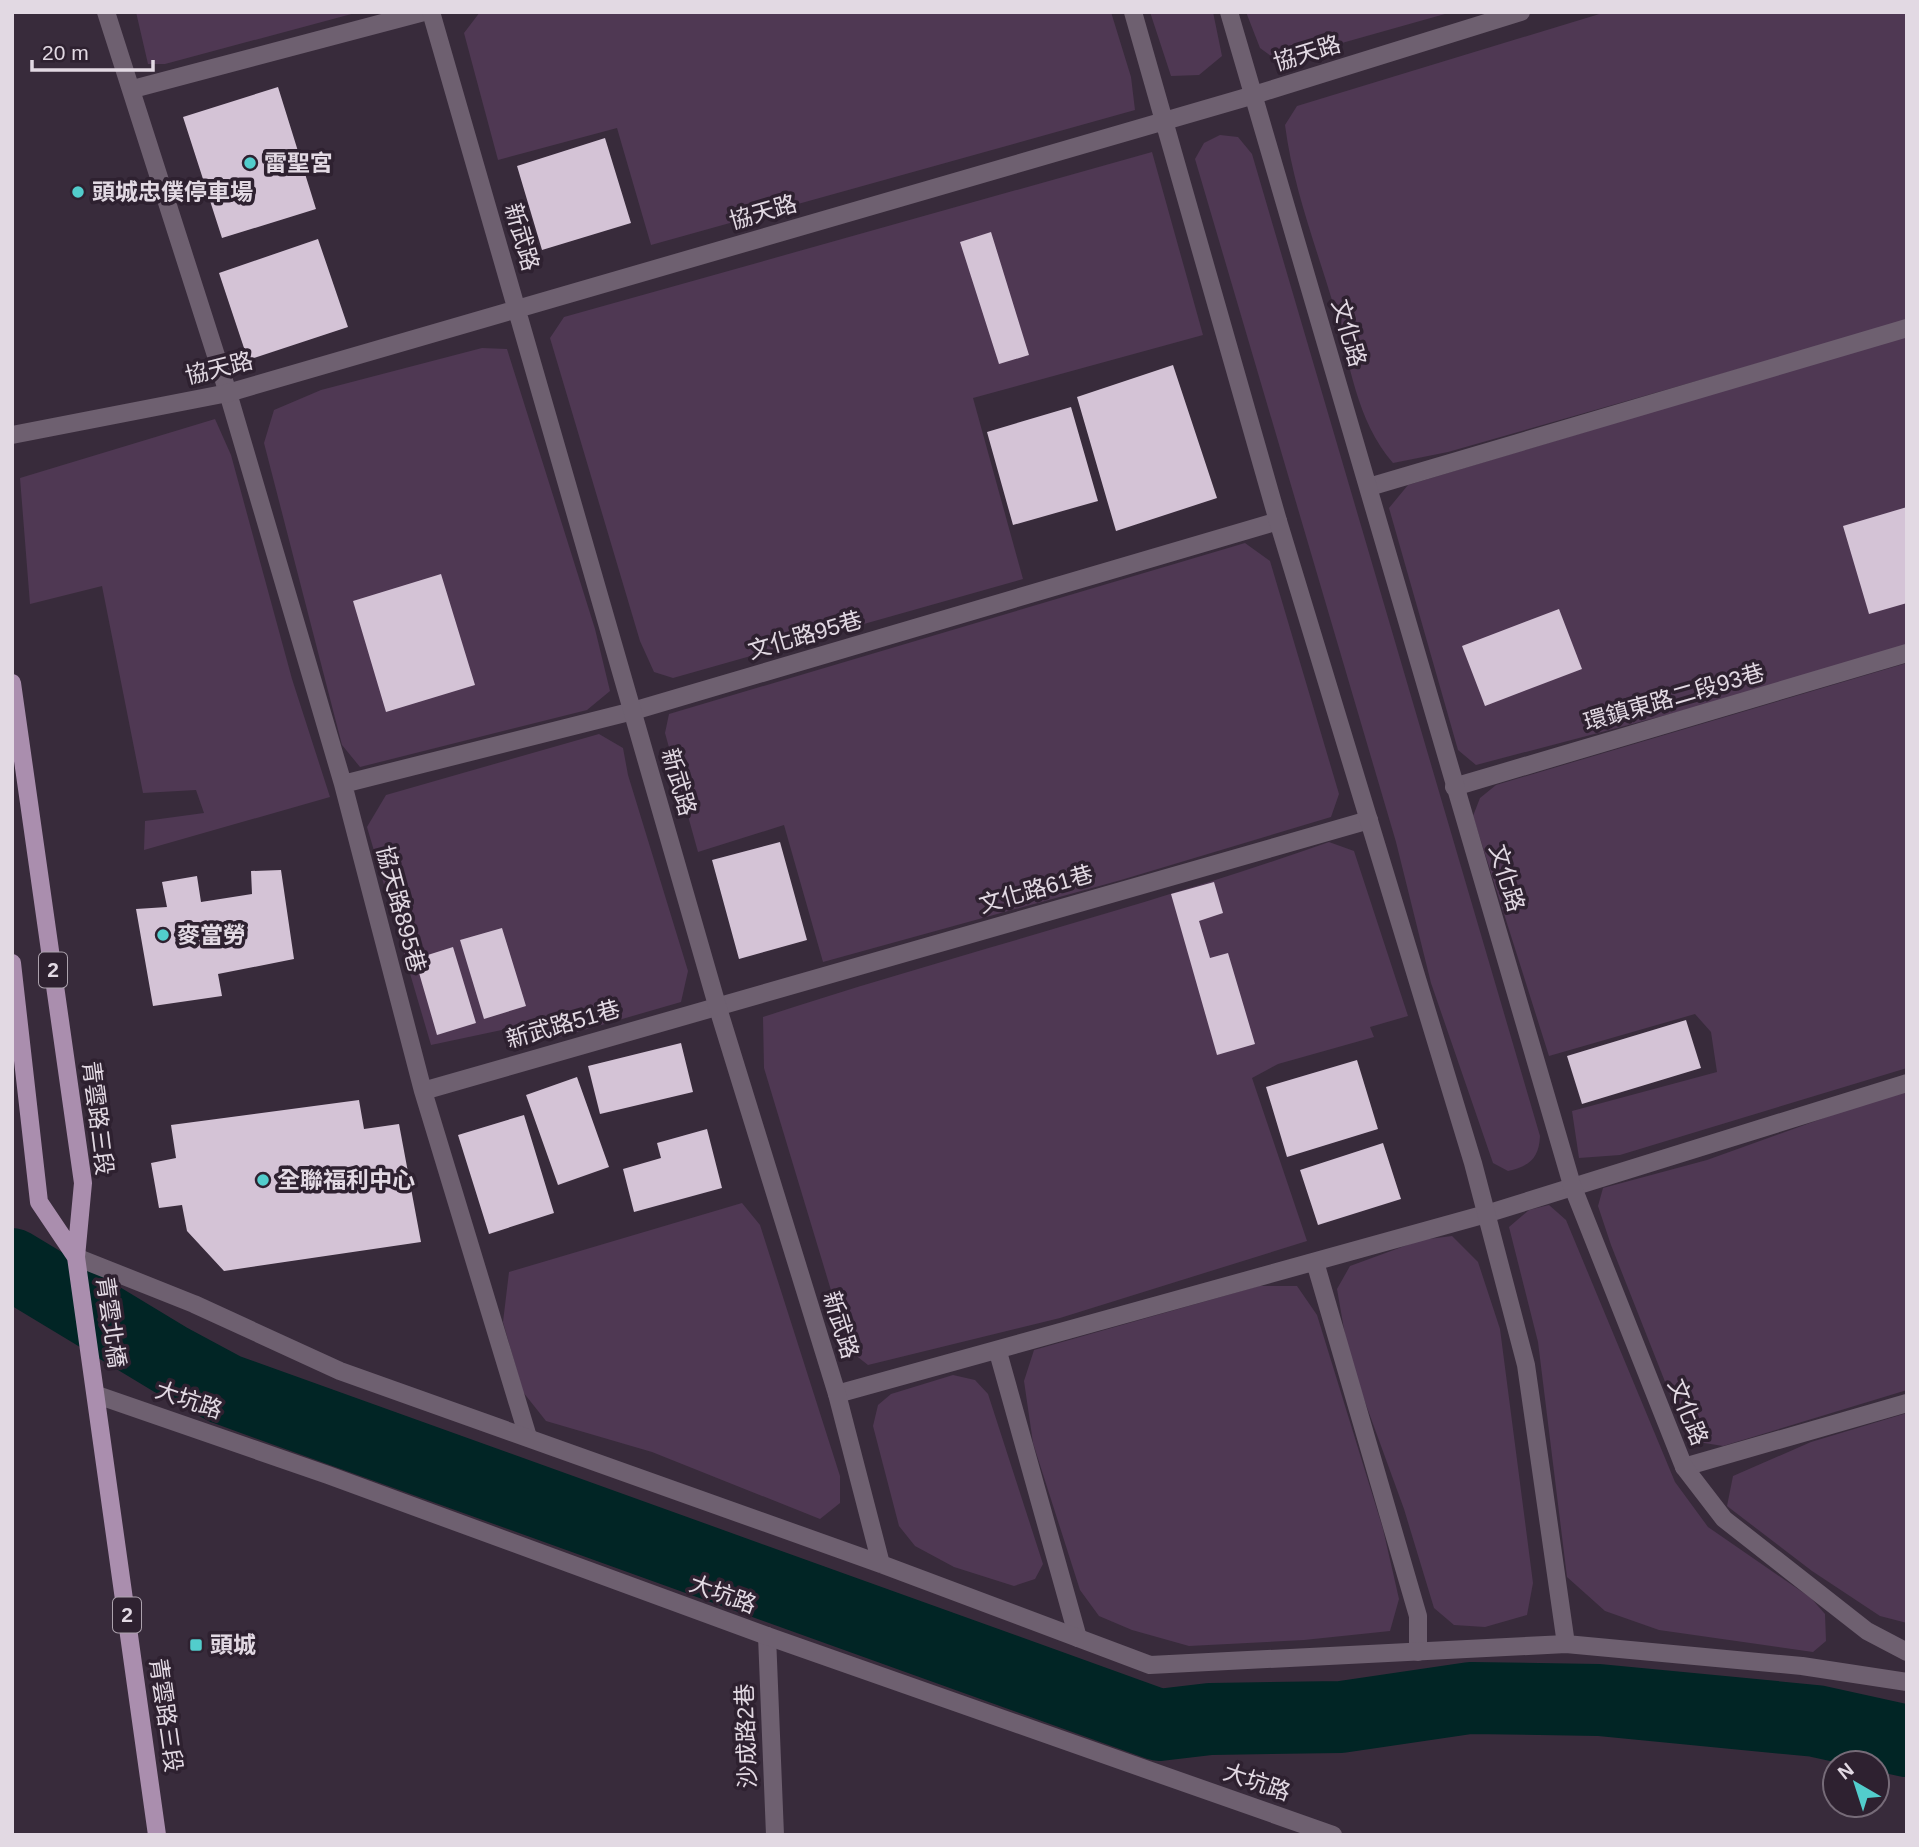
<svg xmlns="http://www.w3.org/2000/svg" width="1919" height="1847" font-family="Arial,'Noto Sans TC',sans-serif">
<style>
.green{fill:#4f3853}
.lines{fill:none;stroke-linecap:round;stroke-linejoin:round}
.river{stroke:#012525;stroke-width:72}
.building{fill:#d4c3d6}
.lane{stroke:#6e6070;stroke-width:18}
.street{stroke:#6e6070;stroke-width:18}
.primary{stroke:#aa8eae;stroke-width:18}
.poi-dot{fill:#52cdcc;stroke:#2e2130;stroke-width:2.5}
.labels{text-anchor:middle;stroke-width:7;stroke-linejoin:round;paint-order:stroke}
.shield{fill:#2e2130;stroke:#aca2ad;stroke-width:2}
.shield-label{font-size:21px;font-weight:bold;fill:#e2d9e3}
.street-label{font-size:23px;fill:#e2d9e3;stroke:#2e2130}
.poi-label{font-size:23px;font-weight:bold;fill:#e2d9e3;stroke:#2e2130;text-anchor:start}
</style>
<rect width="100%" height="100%" fill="#382b3b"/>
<path class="green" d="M136 12H359L165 64H148Z
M480 12H1111L1131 77 1135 110 651 245 617 128 498 160 464 33Z
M1150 12H1213L1222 56 1199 75 1171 76Z
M1246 12H1452L1278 61 1260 48Z
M1606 12H1907V321L1448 452 1393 463C1356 420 1350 363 1335 310 1317 249 1293 188 1285 125L1297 106Z
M1220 135 1238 137 1252 154 1540 1136C1539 1159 1529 1166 1508 1171L1493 1163 1431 983 1396 842 1195 159 1204 143Z
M1152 152 1203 335 973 398 1023 579 673 678 654 672 640 641 550 338 564 317Z
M1907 335V645L1708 704 1476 765 1458 750 1389 508 1408 485Z
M482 348 507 349 595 629 610 691 587 710 360 767 342 745 264 443 274 410 321 390Z
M215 419 231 455 292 679 330 797 144 850 145 821 204 813 196 790 143 793 102 586 30 604 20 478Z
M1245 543 1270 561 1339 794 1331 817 1121 880 823 962 784 825 698 852 665 733 669 714Z
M1907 663V1068L1620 1155 1579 1158 1572 1111 1717 1072 1711 1032 1695 1014 1549 1056 1473 816 1480 798 1496 785Z
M599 734 623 748 628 775 688 971 681 1002 553 1039 539 1022 431 1045 367 827 386 795Z
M1329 842 1354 851 1408 1016 1370 1027 1374 1037 1278 1064 1252 1078 1307 1241 1060 1318 868 1365 849 1350 764 1068 763 1017C951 955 1143 908 1329 842Z
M1907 1088V1390L1723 1446 1698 1442 1675 1407 1611 1245 1598 1206 1603 1188 1707 1160Z
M742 1203 760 1225 840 1476V1503L820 1519 652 1452 546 1421 523 1392 503 1322 509 1272Z
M1549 1205 1566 1220 1675 1482 1708 1527 1811 1598 1825 1614 1826 1641 1813 1652 1659 1630 1605 1611 1567 1577 1538 1342 1509 1227 1529 1210Z
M1452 1236 1478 1262 1500 1329 1533 1583 1527 1615 1485 1627 1454 1625 1434 1608 1404 1509 1349 1358 1337 1289 1350 1266 1421 1240Z
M1259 1286H1297L1317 1315 1383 1529 1399 1599 1390 1631 1304 1640 1189 1646 1132 1630 1099 1616 1080 1590 1033 1443 1024 1381 1034 1350Z
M953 1375 975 1380 988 1394 1043 1564 1035 1579 1014 1586 954 1567 915 1546 899 1526 873 1426 878 1405 891 1394Z
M1907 1413V1623L1880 1616 1812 1571 1727 1506 1733 1476 1811 1442Z"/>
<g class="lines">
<path class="river" d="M12 1264 171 1360 225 1389 1159 1725 1210 1719 1341 1717 1470 1698 1599 1700 1816 1721 1907 1741"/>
</g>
<path class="building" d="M278 87 316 209 222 238 183 117Z
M605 138 631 223 542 250 517 166Z
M991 232 1029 355 999 364 960 242Z
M318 239 348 327 248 360 219 273Z
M1173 365 1217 498 1116 531 1077 397Z
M1071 407 1098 501 1013 525 987 432Z
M1907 507V603L1869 614 1843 526Z
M441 574 475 685 386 712 353 601Z
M1559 609 1582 669 1485 706 1462 646Z
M780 842 807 940 739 959 712 860Z
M281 870 294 959 218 974 222 996 153 1006 136 909 167 907 162 882 197 876 201 902 252 894 251 871Z
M1214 882 1223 913 1199 921 1210 958 1228 953 1255 1044 1217 1055 1171 894Z
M502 928 526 1006 484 1019 460 940Z
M453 947 476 1023 437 1035 415 959Z
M1686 1020 1701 1068 1582 1104 1567 1056Z
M681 1043 693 1092 600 1114 588 1066Z
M1357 1060 1378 1129 1287 1157 1266 1087Z
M577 1077 609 1167 558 1185 526 1095Z
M359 1100 364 1129 399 1124 421 1242 224 1271 187 1231 182 1205 159 1208 151 1163 176 1158 171 1125Z
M524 1115 554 1213 489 1234 458 1135Z
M707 1129 722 1188 634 1212 623 1169 661 1158 657 1143Z
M1383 1143 1401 1199 1318 1225 1300 1170Z"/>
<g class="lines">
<path class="lane" d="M106 12 228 393 343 784 423 1091 528 1437
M133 89 424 12
M1369 487 1907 328
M343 784 633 711 1278 521
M1454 787 1907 653
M423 1091 1369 820
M1315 1262 1418 1616V1652
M998 1352 1078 1638
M837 1394 1486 1214 1907 1083
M1684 1467 1907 1403
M767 1636 775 1835"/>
<path class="street" d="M431 12 717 1005 837 1394 881 1564
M1133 12 1278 521 1473 1163 1526 1365 1566 1644
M1229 12 1572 1185 1684 1467 1724 1519 1867 1631 1907 1652
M12 435 228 393 1254 95 1521 12
M76 1257 194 1304 340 1371 881 1564 1150 1665 1566 1644 1802 1666 1907 1682
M97 1395 328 1475 767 1636 1333 1835"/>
<path class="primary" d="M12 683 83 1183 76 1257 157 1835
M12 963 39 1202 76 1257"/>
</g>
<g class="poi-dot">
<circle cx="250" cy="163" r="7"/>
<circle cx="78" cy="192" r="7"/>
<circle cx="163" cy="935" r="7"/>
<circle cx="263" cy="1180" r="7"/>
<rect x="189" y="1638" width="14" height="14" rx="3.5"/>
</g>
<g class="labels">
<g class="shield">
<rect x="39" y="952.5" width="28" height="35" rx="5"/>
<rect x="113" y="1597.5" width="28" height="35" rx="5"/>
</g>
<g class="shield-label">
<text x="53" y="977">2</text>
<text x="127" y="1622">2</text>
</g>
<g class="street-label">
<text transform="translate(1307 53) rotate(-17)" y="8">協天路</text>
<text transform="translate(763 212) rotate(-16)" y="8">協天路</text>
<text transform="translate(522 237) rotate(74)" y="8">新武路</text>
<text transform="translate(1349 333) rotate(74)" y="8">文化路</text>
<text transform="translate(219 368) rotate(-14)" y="8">協天路</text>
<text transform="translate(805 635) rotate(-16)" y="8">文化路95巷</text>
<text transform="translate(1674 697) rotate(-16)" y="8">環鎮東路二段93巷</text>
<text transform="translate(679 782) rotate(74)" y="8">新武路</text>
<text transform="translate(1507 878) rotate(73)" y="8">文化路</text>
<text transform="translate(1036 889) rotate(-16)" y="8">文化路61巷</text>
<text transform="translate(401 909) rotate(75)" y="8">協天路895巷</text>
<text transform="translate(563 1024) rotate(-16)" y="8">新武路51巷</text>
<text transform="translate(98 1118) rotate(83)" y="8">青雲路三段</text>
<text transform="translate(111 1322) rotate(82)" y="8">青雲北橋</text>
<text transform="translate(841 1325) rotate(73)" y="8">新武路</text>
<text transform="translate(189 1400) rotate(19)" y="8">大坑路</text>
<text transform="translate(1688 1412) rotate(68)" y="8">文化路</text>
<text transform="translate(723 1594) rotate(20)" y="8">大坑路</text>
<text transform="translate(166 1715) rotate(82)" y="8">青雲路三段</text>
<text transform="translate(746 1736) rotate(-92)" y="8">沙成路2巷</text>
<text transform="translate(1257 1782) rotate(19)" y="8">大坑路</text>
</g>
<g class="poi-label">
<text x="264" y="171">雷聖宮</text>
<text x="92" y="200">頭城忠僕停車場</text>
<text x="177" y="943">麥當勞</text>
<text x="277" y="1188">全聯福利中心</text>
<text x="210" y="1653">頭城</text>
</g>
</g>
<rect width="1919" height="1847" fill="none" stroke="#e2d9e3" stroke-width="28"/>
<g transform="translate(1856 1784) rotate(321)"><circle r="33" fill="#2e2130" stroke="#766b78" stroke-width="2"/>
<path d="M0-5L12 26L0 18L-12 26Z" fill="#52cdcc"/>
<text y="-10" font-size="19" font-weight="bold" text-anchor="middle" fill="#e2d9e3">N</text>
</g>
<path d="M32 60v10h121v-10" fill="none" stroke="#e2d9e3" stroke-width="3.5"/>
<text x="42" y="60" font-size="21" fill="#e2d9e3" stroke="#2e2130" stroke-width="5" paint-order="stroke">20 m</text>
</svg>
